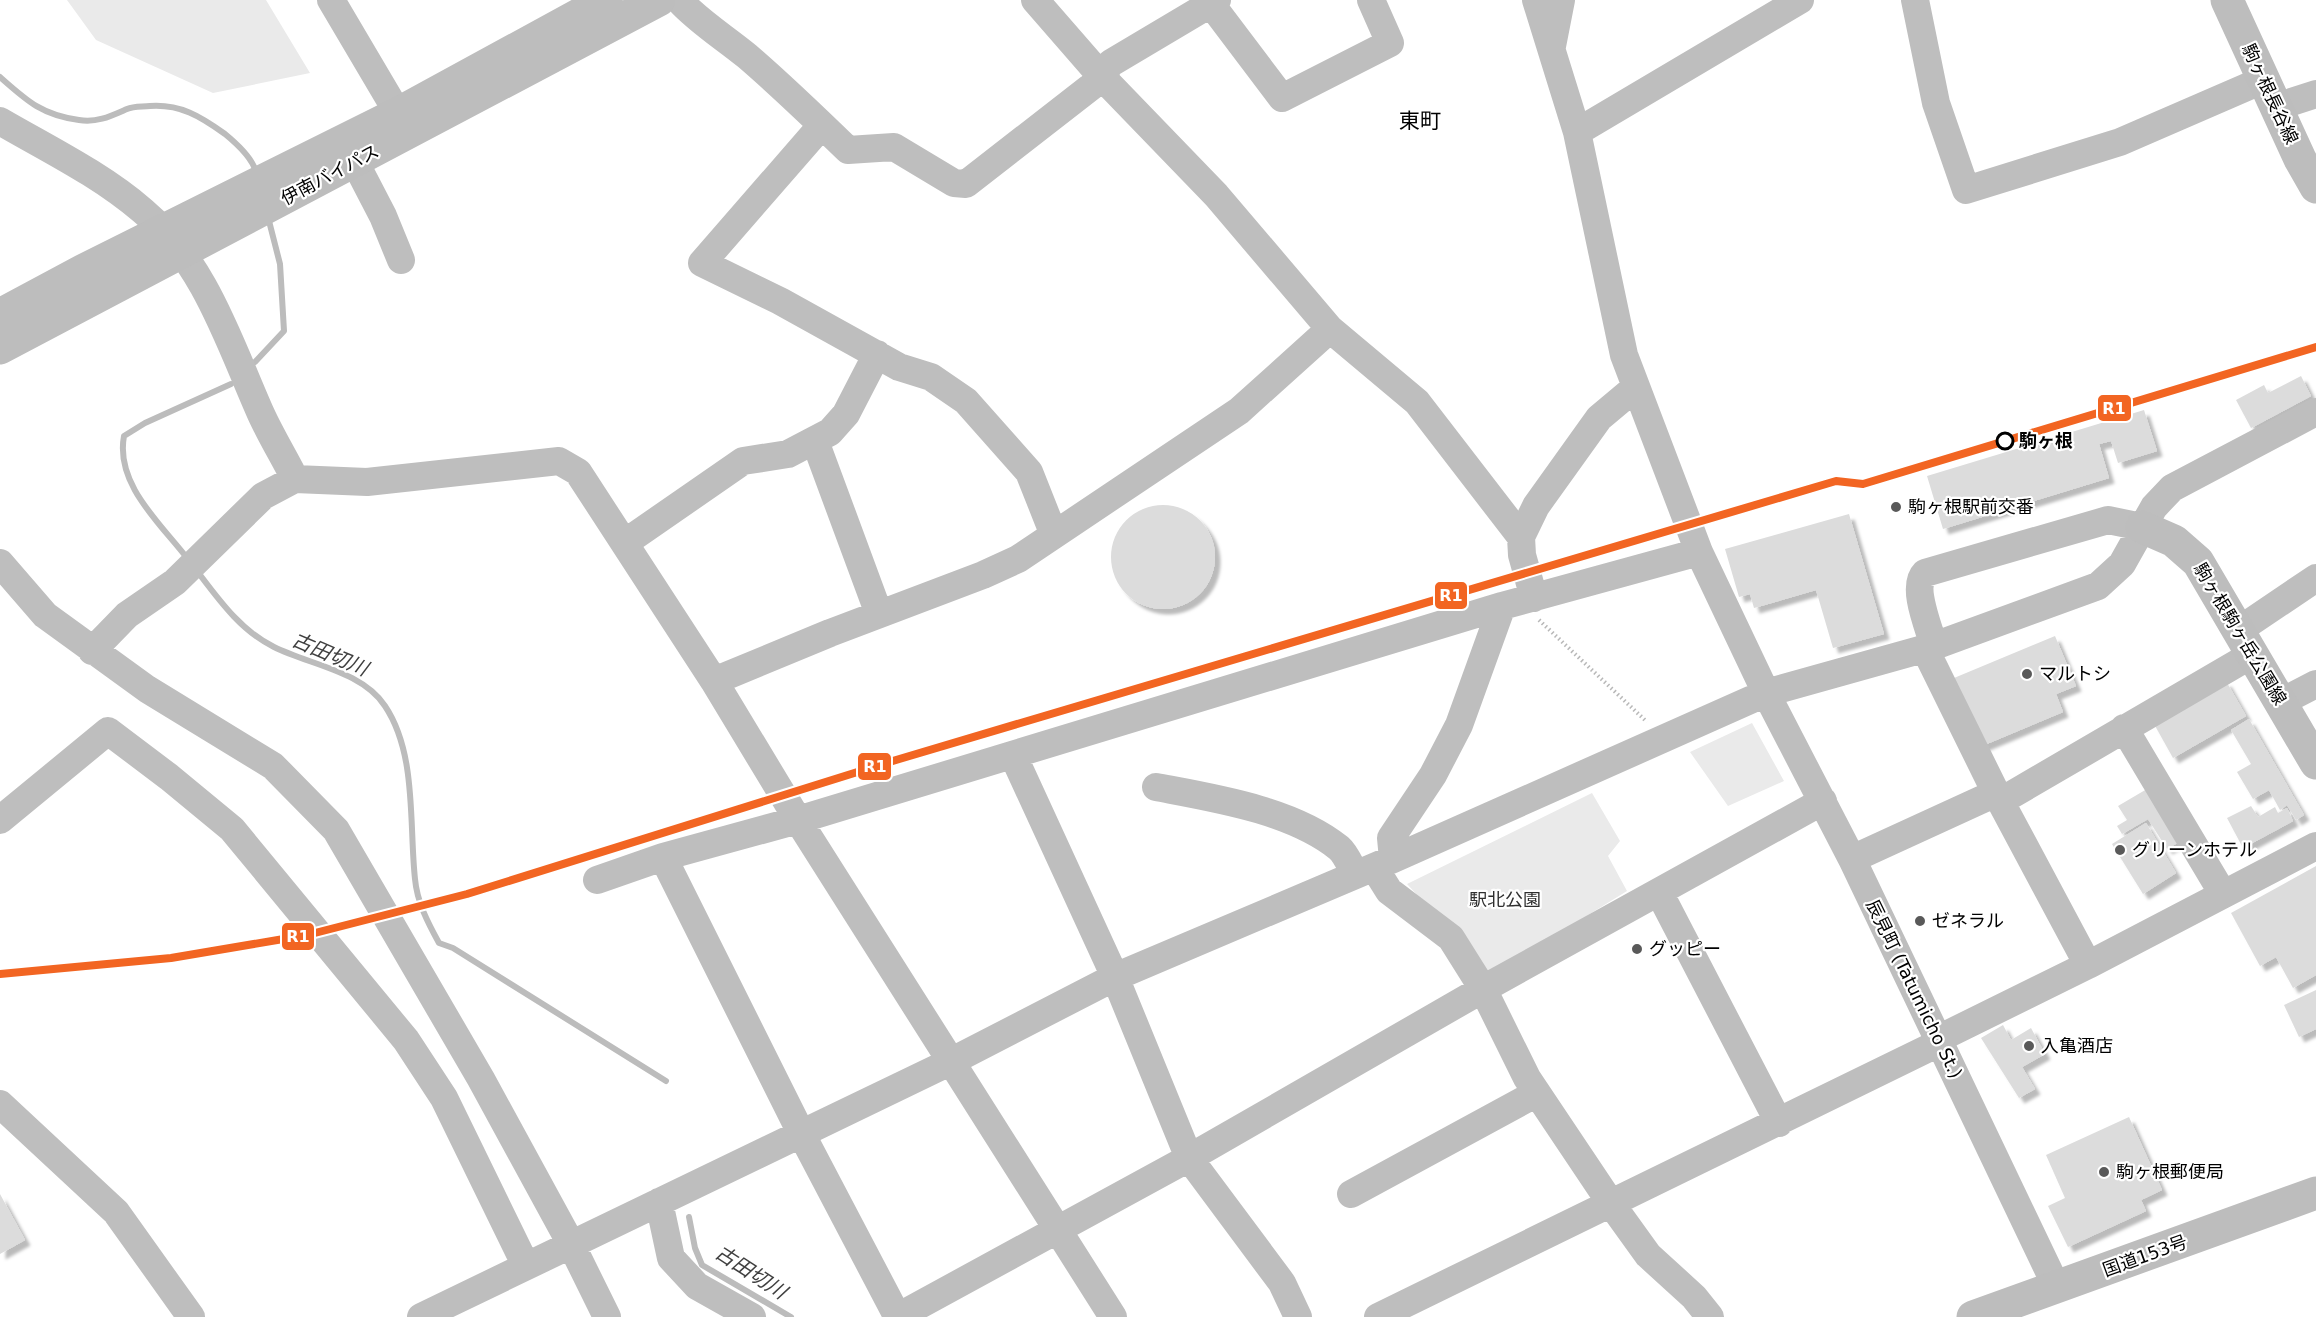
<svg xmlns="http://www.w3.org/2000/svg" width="2316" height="1317" font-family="'DejaVu Sans','Noto Sans JP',sans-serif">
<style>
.green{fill:#eaeaea}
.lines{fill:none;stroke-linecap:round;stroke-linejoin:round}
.stream{stroke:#bcbcbc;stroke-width:6}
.building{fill:#dcdcdc;filter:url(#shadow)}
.path{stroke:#b8b8b8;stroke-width:4;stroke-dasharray:1.5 3;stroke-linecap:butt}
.minor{stroke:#bebebe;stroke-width:28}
.major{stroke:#bdbdbd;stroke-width:33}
.highway{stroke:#bdbdbd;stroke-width:33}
.rail-1-casing{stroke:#fff;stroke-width:12}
.rail-1{stroke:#f26522;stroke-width:8}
.stop-dot{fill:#fff;stroke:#000;stroke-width:3}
.poi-dot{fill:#595959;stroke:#fff;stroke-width:2}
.labels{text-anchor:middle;stroke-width:4.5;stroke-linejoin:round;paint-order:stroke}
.street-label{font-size:18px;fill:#000;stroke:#fff}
.stop-label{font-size:18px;font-weight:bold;fill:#000;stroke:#fff;text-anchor:start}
.poi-label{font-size:18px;fill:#000;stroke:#fff;text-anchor:start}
.park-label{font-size:18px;fill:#2f2f2f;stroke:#fff}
.water-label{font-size:20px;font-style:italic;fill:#404040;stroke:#fff}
.quarter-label{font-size:21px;fill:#000;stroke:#fff}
.line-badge{stroke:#fff;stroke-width:2}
.badge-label{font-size:16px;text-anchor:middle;font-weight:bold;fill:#fff}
</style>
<defs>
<filter id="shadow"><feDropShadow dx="5.5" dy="5.5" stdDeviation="1.5" flood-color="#0004"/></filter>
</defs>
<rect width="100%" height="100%" fill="#fff"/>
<path class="green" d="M67 0H266L310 73 213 93 96 40Z
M1752 723 1784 781 1728 806 1690 752Z
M1592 793 1620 841 1608 856 1627 891 1491 975 1407 884Z"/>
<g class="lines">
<path class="stream" d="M0 77C27 101 42 115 79 120 97 123 111 116 127 109 134 106 142 107 150 106 180 104 200 116 225 134 236 143 252 157 256 172
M255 362 284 331 280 264 268 217
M187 558C160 523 115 484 124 436L145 423 231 384
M197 571C219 600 241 631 274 647 310 665 362 671 385 706 417 754 409 824 415 879 417 902 428 923 439 943L453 948 666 1081
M689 1217 695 1248 702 1265 791 1317"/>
</g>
<path class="building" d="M2301 376 2311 396 2251 428 2236 400 2264 385 2268 393Z
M2144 410 2157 451 2118 463 2111 441 2099 444 2109 478 1943 529 1927 476Z
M1111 557a52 52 0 1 1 104 0a52 52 0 1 1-104 0Z
M1849 514 1884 634 1833 648 1816 590 1754 608 1750 594 1739 597 1725 549Z
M2055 636 2076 686 2056 694 2063 712 1982 746 1954 678Z
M2226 681 2246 716 2173 758 2154 724Z
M2249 719 2304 815 2296 820 2287 805 2280 810 2269 790 2253 799 2237 772 2251 764 2231 730Z
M2152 786 2184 839 2167 849 2148 819 2122 834 2117 826 2127 820 2118 806Z
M2251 806 2258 817 2275 807 2278 813 2287 808 2293 821 2243 848 2227 818Z
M2146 823 2176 873 2143 894 2112 844Z
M2316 866V975L2293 988 2276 957 2260 966 2231 913Z
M2316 990V1029L2299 1037 2284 1005Z
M2003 1025 2011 1040 2031 1028 2045 1054 2022 1067 2035 1089 2019 1098 1981 1038Z
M2129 1117 2162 1190 2141 1200 2146 1211 2068 1247 2048 1206 2065 1198 2046 1155Z
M0 1194 25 1240 0 1254Z"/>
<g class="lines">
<path class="path" d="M1539 620 1647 722"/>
<path class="minor" d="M331 0 409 132
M679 0C699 22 724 37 747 56 782 86 815 118 848 150L894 147 954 183 966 184 1092 86 1111 63 1217 0
M1035 0 1102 77 1216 195 1330 329 1417 402 1521 537
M1536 0 1577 132 1624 355 1699 552 1766 693 1852 859 2057 1288
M1915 0 1936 103 1966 190 2120 142 2263 80
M1211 4 1282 98 1390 43 1371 0
M1552 46 1561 0
M2276 107 2316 94
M0 121C48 149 100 174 143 211 205 263 229 342 261 414 271 436 284 457 295 479L263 496 175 582 127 615 92 651
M822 125 702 263 780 301 899 367 931 377 966 401 1029 472 1054 535
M1577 132 1800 0
M355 162 383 216 401 260
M815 441 879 614
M295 479 367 482 559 461 578 472 714 681 798 820 1113 1317
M626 542 743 461 788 454 830 432 846 414 877 354
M1699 552 1502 606 798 820 663 857 801 1133 895 1312 903 1314 1189 1158 1483 989 1823 801
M0 563 45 615 147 689 273 766 336 830 481 1079 571 1244 607 1317
M1534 598 1522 555 1521 537 1536 506 1599 418 1636 387
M2239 630 2316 578
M1934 646C1929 628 1911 587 1925 573L2108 520 2142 527
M1925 649 1996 793 2088 965
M714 681 830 633 983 575 1018 559 1239 411 1330 329
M2281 702 2316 684
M2124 728 2223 894
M1013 755 1115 977 1189 1158 1282 1283 1298 1317
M1156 787C1214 798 1292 810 1339 848 1346 854 1351 867 1356 875
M2001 801 2253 654
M0 820 108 731 169 777 232 829 406 1040 444 1098 526 1266
M1393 859 1391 838 1433 775 1459 725 1502 606
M1852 859 1996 793
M1374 867 1389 891 1451 938 1483 989 1527 1078 1612 1205 1648 1255 1694 1297 1710 1317
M597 880 663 857
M1659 892 1779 1123
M1938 1039 2088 965 2316 846
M0 1104 116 1212 191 1317
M1351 1194 1537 1093
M659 1202 671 1258 697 1286 752 1317
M421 1317 952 1061 1115 977 1393 859 1766 693 1934 646 2098 586 2122 564 2154 507 2172 488 2316 412
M1378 1317 1939 1043"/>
<path class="major" d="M2227 0 2300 159 2316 187
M2142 527 2174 541 2198 562 2316 763"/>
<path class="highway" d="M0 315 82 271 397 114 606 0
M0 348 659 0
M1973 1317 2316 1193"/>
<g class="rail-1-casing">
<path id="rail-1" d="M0 974 171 958 307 935 467 894 896 760 1836 481 1863 484 2316 347"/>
</g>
<use href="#rail-1" class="rail-1"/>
</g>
<circle class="stop-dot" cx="2005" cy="441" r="8"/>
<g class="poi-dot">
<circle cx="1896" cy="507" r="6"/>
<circle cx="2027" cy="674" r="6"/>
<circle cx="2120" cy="850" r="6"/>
<circle cx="1920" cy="921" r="6"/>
<circle cx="1637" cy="949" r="6"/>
<circle cx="2029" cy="1046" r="6"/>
<circle cx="2104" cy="1172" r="6"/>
</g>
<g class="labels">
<g class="street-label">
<text transform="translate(2270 94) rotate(65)" y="6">駒ヶ根長谷線</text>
<text transform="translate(330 175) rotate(-28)" y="6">伊南バイパス</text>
<text transform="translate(2240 634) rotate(59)" y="6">駒ヶ根駒ヶ岳公園線</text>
<text transform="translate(1914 989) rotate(64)" y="6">辰見町 (Tatumicho St.)</text>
<text transform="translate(2145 1256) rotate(-20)" y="6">国道153号</text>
</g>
<g class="stop-label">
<text x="2019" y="447">駒ヶ根</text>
</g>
<g class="poi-label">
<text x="1908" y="513">駒ヶ根駅前交番</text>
<text x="2039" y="680">マルトシ</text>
<text x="2132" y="856">グリーンホテル</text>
<text x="1932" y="927">ゼネラル</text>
<text x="1649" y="955">グッピー</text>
<text x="2041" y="1052">入亀酒店</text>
<text x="2116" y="1178">駒ヶ根郵便局</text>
</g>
<g class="park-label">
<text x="1505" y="906">駅北公園</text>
</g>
<g class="water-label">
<text transform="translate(330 654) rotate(23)" y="7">古田切川</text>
<text transform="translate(751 1272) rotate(33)" y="7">古田切川</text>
</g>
<g class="quarter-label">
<text x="1420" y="128">東町</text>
</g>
</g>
<g class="line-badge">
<rect x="2097" y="394" width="35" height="28" rx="6" fill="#f26522"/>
<rect x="1434" y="581" width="34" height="29" rx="6" fill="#f26522"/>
<rect x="857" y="752" width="35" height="29" rx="6" fill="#f26522"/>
<rect x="281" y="922" width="34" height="29" rx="6" fill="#f26522"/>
</g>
<g class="badge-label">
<text x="2114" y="414">R1</text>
<text x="1451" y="601">R1</text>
<text x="875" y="772">R1</text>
<text x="298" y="942">R1</text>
</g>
</svg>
